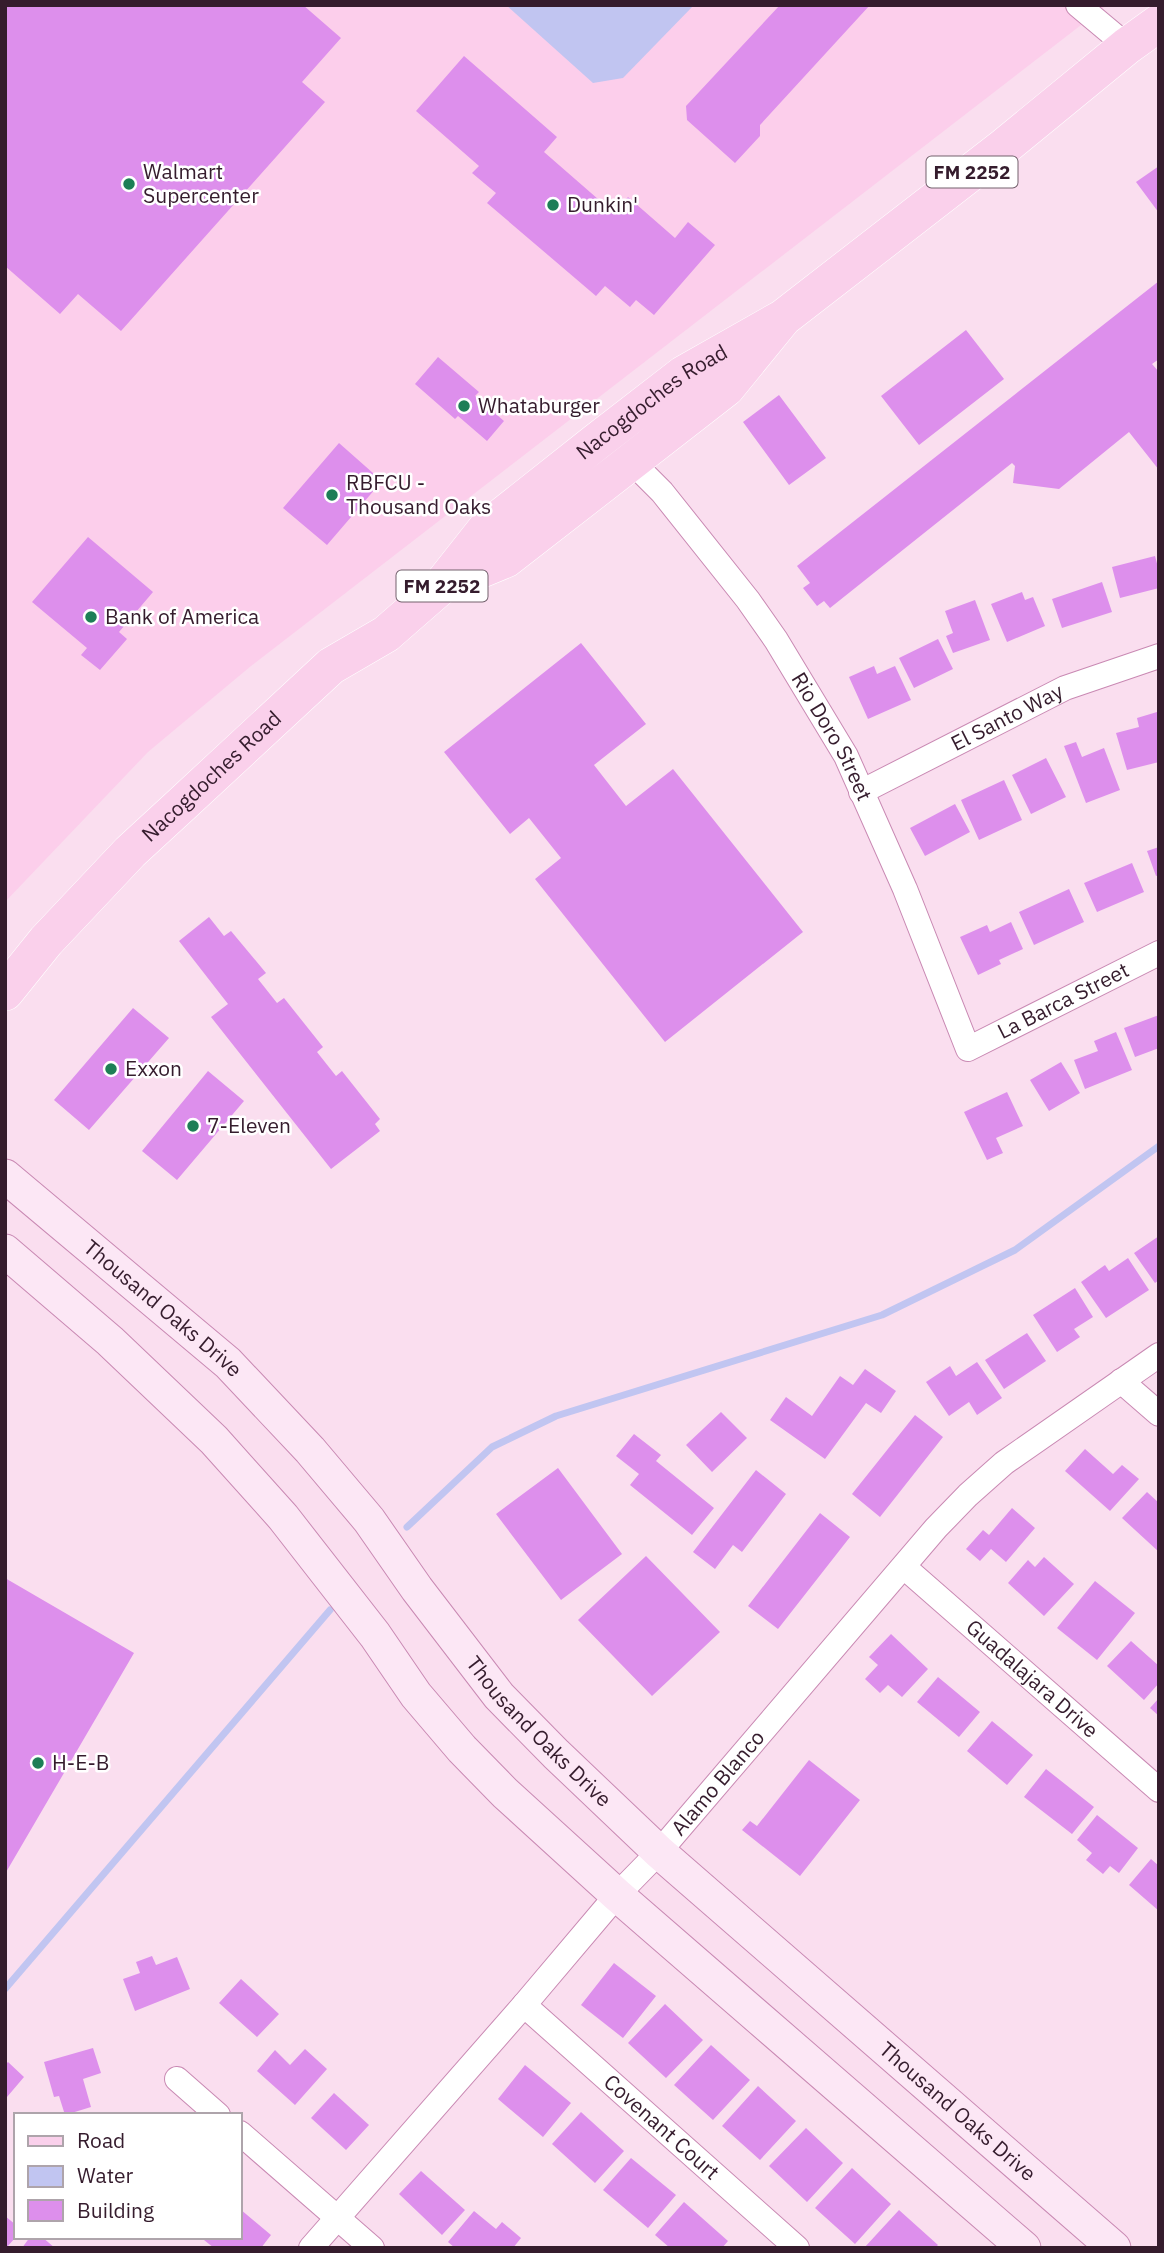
<svg xmlns="http://www.w3.org/2000/svg" width="1164" height="2253" font-family="'IBM Plex Sans',sans-serif">
<style>
.built{fill:#fcceeb}
.water{fill:#c1c5f1}
.lines{fill:none;stroke-linecap:round;stroke-linejoin:round}
.stream{stroke:#c1c5f1;stroke-width:7}
.building{fill:#dd8fec}
.street-casing{stroke:#c989b3;stroke-width:26}
.secondary-casing{stroke:#c989b3;stroke-width:35}
.primary-casing{stroke:#fff;stroke-width:38}
.street{stroke:#fff;stroke-width:24}
.secondary{stroke:#fce7f5;stroke-width:33}
.primary{stroke:#fad0eb;stroke-width:37}
.poi-dot{fill:#1d7e56;stroke:#fff;stroke-width:2.5}
.labels{text-anchor:middle;stroke-width:5;stroke-linejoin:round;paint-order:stroke}
.shield{fill:#fff;stroke:#72606c;stroke-width:2}
.shield-label{font-size:19px;font-weight:bold;fill:#351c2d}
.poi-label{font-size:21px;fill:#351c2d;stroke:#fff;text-anchor:start}
.street-label{font-size:21px;fill:#351c2d;stroke:#fff}
</style>
<rect width="100%" height="100%" fill="#fadeef"/>
<path class="built" d="M5 5H1107L251 666 148 752 5 902Z"/>
<path class="water" d="M506 5H694L623 78 593 83Z"/>
<g class="lines">
<path class="stream" d="M407 1527 492 1447 556 1416 882 1315 1015 1250 1159 1146
M5 1989 330 1610"/>
</g>
<path class="building" d="M5 5H303L341 38 302 82 325 102 121 331 78 294 60 314 5 266Z
M780 5H870L760 125V136L735 163 687 120 686 106Z
M464 56 557 137 544 152 614 213 628 197 675 238 688 222 715 245 654 315 636 300 630 307 605 286 596 296 487 203 496 193 472 173 479 166 416 111Z
M1159 166V213L1136 182Z
M1159 281V359L1152 364 1159 372V470L1129 432 1059 489 1013 483 1015 466 1012 463 830 608 824 601 817 606 803 588 810 583 797 566Z
M966 330 1004 379 919 445 881 396Z
M438 357 479 392 475 396 504 421 487 441 458 416 455 419 415 384Z
M779 395 826 458 789 485 743 422Z
M339 443 382 481 327 545 283 508Z
M88 537 153 592 119 632 127 639 100 670 81 655 87 648 32 602Z
M1155 556 1159 571V588L1120 598 1112 567Z
M1102 582 1112 612 1062 628 1052 599Z
M1022 592 1025 600 1033 597 1045 626 1007 642 991 604Z
M975 600 990 640 953 653 946 636 953 633 945 611Z
M938 639 953 669 914 688 899 658Z
M581 643 646 724 594 765 626 806 673 769 803 932 665 1042 535 879 561 858 529 818 510 834 444 752Z
M874 666 877 674 895 666 911 700 868 719 849 677Z
M1157 712 1159 762 1127 770 1116 733 1139 727 1137 718Z
M1076 742 1082 757 1104 748 1120 790 1086 803 1064 746Z
M1046 758 1066 797 1031 814 1012 775Z
M1004 780 1022 820 979 840 961 800Z
M955 804 970 832 925 856 910 828Z
M1159 847V875L1156 876 1147 851Z
M1132 863 1144 892 1097 912 1084 883Z
M1069 889 1084 922 1034 945 1019 912Z
M209 917 224 936 231 931 266 973 258 979 277 1003 284 998 323 1047 317 1052 336 1076 342 1071 380 1119 375 1124 380 1131 331 1169 211 1017 228 1004 179 941Z
M1011 922 1023 949 999 960 1001 964 978 975 960 937 987 925 990 932Z
M133 1008 169 1038 89 1130 54 1100Z
M1159 1015V1048L1135 1057 1124 1028Z
M1116 1032 1132 1070 1085 1089 1074 1060 1098 1051 1094 1041Z
M1061 1062 1080 1093 1049 1111 1030 1080Z
M208 1071 244 1101 177 1180 142 1151Z
M1007 1092 1023 1126 996 1138 1003 1153 987 1160 964 1112Z
M1159 1236V1280L1155 1283 1134 1253Z
M1128 1258 1149 1290 1106 1318 1081 1282 1105 1265 1109 1271Z
M1075 1288 1093 1317 1074 1329 1080 1337 1057 1352 1033 1315Z
M1027 1333 1046 1361 1004 1389 985 1360Z
M977 1362 1002 1398 977 1415 969 1402 949 1416 926 1382 950 1366 956 1376Z
M865 1369 896 1391 881 1413 866 1403 825 1459 770 1420 786 1397 812 1416 840 1376 853 1385Z
M721 1412 747 1438 712 1472 686 1445Z
M915 1415 943 1437 880 1517 852 1494Z
M634 1434 661 1455 656 1461 714 1508 692 1535 630 1485 639 1474 616 1456Z
M1085 1449 1113 1474 1122 1465 1139 1479 1110 1511 1065 1471Z
M558 1468 622 1554 561 1600 496 1514Z
M756 1470 786 1494 742 1552 733 1545 715 1569 693 1552Z
M1147 1492 1159 1503V1552L1122 1518Z
M1012 1508 1035 1528 1006 1562 991 1549 980 1561 966 1549 983 1530 989 1535Z
M820 1513 850 1537 778 1629 748 1606Z
M646 1556 720 1632 652 1696 578 1620Z
M1044 1557 1074 1584 1044 1616 1008 1583 1028 1560 1035 1567Z
M5 1578 134 1653 5 1874Z
M1095 1581 1135 1613 1097 1660 1057 1628Z
M891 1634 928 1669 902 1697 888 1685 880 1693 865 1679 878 1665 869 1657Z
M1131 1641 1159 1666V1683L1144 1700 1107 1666Z
M938 1677 980 1712 959 1737 917 1702Z
M1159 1698V1716L1150 1708Z
M992 1721 1033 1755 1007 1785 967 1751Z
M809 1760 860 1800 800 1876 742 1830 750 1821 757 1826Z
M1046 1769 1094 1807 1072 1834 1024 1797Z
M1097 1815 1138 1848 1119 1873 1110 1866 1103 1874 1086 1860 1092 1853 1077 1840Z
M1151 1859 1159 1866V1911L1129 1885Z
M152 1956 156 1965 177 1957 190 1989 135 2011 123 1979 140 1973 136 1962Z
M614 1963 656 1996 623 2038 581 2005Z
M241 1979 279 2014 257 2037 219 2003Z
M665 2004 703 2040 666 2078 628 2043Z
M711 2045 750 2080 713 2120 674 2085Z
M93 2048 101 2073 83 2079 91 2107 65 2115 59 2096 54 2097 44 2062Z
M305 2049 327 2069 295 2105 257 2071 275 2050 290 2065Z
M8 2062 24 2077 7 2097 5 2065Z
M525 2065 571 2103 543 2137 498 2099Z
M758 2086 796 2121 760 2160 722 2126Z
M334 2093 369 2125 346 2150 311 2118Z
M581 2112 624 2151 595 2183 552 2144Z
M806 2128 843 2163 807 2202 769 2166Z
M631 2158 676 2195 648 2228 603 2190Z
M852 2168 891 2204 855 2244 815 2208Z
M421 2171 465 2210 442 2235 399 2194Z
M684 2202 728 2241 722 2248H670L655 2235Z
M240 2209 271 2235 261 2248H214L204 2240 206 2237H240Z
M899 2210 938 2245 935 2248H864Z
M474 2211 496 2229 502 2222 521 2238 513 2248H455L448 2242Z
M5 2216 16 2225V2237L6 2248Z
M30 2237H42L55 2248H22Z"/>
<g class="lines">
<g class="street-casing">
<g id="street">
<path d="M1078 5 1127 46"/>
<path id="s1" d="M632 462 662 492 748 600 776 640 846 756 905 889 968 1049 1159 953"/>
<path id="s2" d="M861 792 1065 688 1159 656"/>
<path d="M1121 1381 1159 1414"/>
<path id="s3" d="M904 1567 1159 1790"/>
<path id="s4" d="M524 2005 797 2248"/>
<path d="M177 2079 218 2115"/>
<path d="M240 2133 372 2248"/>
<path id="s5" d="M311 2248 524 2005 617 1895 659 1852 936 1528 968 1495 1004 1463 1159 1355"/>
</g>
</g>
<g class="secondary-casing">
<g id="secondary">
<path id="s6" d="M5 1176 228 1363 310 1450 369 1520 417 1589 499 1696 556 1754 659 1852 1114 2248"/>
<path d="M5 1251 110 1341 214 1440 283 1517 375 1635 416 1695 462 1749 505 1793 617 1895 1024 2248"/>
</g>
</g>
<g class="primary-casing">
<g id="primary">
<path id="s7" d="M783 318 726 388 506 559 441 586 486 529 596 442 684 374 783 318 1005 146 1127 46 1159 23"/>
<path id="s8" d="M5 992 46 941 130 852 180 806 331 666 386 634 441 586"/>
</g>
</g>
<use href="#street" class="street"/>
<use href="#secondary" class="secondary"/>
<use href="#primary" class="primary"/>
</g>
<g class="poi-dot">
<circle cx="129" cy="184" r="7"/>
<circle cx="553" cy="205" r="7"/>
<circle cx="464" cy="406" r="7"/>
<circle cx="332" cy="495" r="7"/>
<circle cx="91" cy="617" r="7"/>
<circle cx="111" cy="1069" r="7"/>
<circle cx="193" cy="1126" r="7"/>
<circle cx="38" cy="1763" r="7"/>
</g>
<g class="labels">
<g class="shield">
<rect x="926.5" y="156.5" width="91" height="31" rx="5"/>
<rect x="396.5" y="570.5" width="91" height="31" rx="5"/>
</g>
<g class="shield-label">
<text x="972" y="179">FM 2252</text>
<text x="442" y="593">FM 2252</text>
</g>
<g class="poi-label">
<text x="143" y="179">Walmart<tspan x="143" dy="24">Supercenter</tspan></text>
<text x="567" y="212">Dunkin'</text>
<text x="478" y="413">Whataburger</text>
<text x="346" y="490">RBFCU -<tspan x="346" dy="24">Thousand Oaks</tspan></text>
<text x="105" y="624">Bank of America</text>
<text x="125" y="1076">Exxon</text>
<text x="207" y="1133">7-Eleven</text>
<text x="52" y="1770">H-E-B</text>
</g>
<g class="street-label">
<text dy="7" stroke="none"><textPath href="#s7" startOffset="721">Nacogdoches Road</textPath></text>
<text dy="7" stroke="none"><textPath href="#s2" startOffset="164">El Santo Way</textPath></text>
<text dy="7" stroke="none"><textPath href="#s1" startOffset="341">Rio Doro Street</textPath></text>
<text dy="7" stroke="none"><textPath href="#s8" startOffset="299">Nacogdoches Road</textPath></text>
<text dy="7" stroke="none"><textPath href="#s1" startOffset="789">La Barca Street</textPath></text>
<text dy="7" stroke="none"><textPath href="#s6" startOffset="206">Thousand Oaks Drive</textPath></text>
<text dy="7" stroke="none"><textPath href="#s3" startOffset="170">Guadalajara Drive</textPath></text>
<text dy="7" stroke="none"><textPath href="#s6" startOffset="774">Thousand Oaks Drive</textPath></text>
<text dy="7" stroke="none"><textPath href="#s5" startOffset="618">Alamo Blanco</textPath></text>
<text dy="7" stroke="none"><textPath href="#s6" startOffset="1340">Thousand Oaks Drive</textPath></text>
<text dy="7" stroke="none"><textPath href="#s4" startOffset="184">Covenant Court</textPath></text>
</g>
</g>
<rect width="1164" height="2253" fill="none" stroke="#351c2d" stroke-width="14"/>
<rect x="14" y="2113" width="228" height="126" fill="#ffffff" stroke="#aea4ab" stroke-width="2"/>
<rect x="28" y="2136" width="35" height="10" fill="#fad0eb" stroke="#aea4ab" stroke-width="2"/>
<text x="77" y="2148" font-size="21" fill="#351c2d">Road</text>
<rect x="28" y="2166" width="35" height="21" fill="#c1c5f1" stroke="#aea4ab" stroke-width="2"/>
<text x="77" y="2183" font-size="21" fill="#351c2d">Water</text>
<rect x="28" y="2200" width="35" height="21" fill="#dd8fec" stroke="#aea4ab" stroke-width="2"/>
<text x="77" y="2218" font-size="21" fill="#351c2d">Building</text>
</svg>
